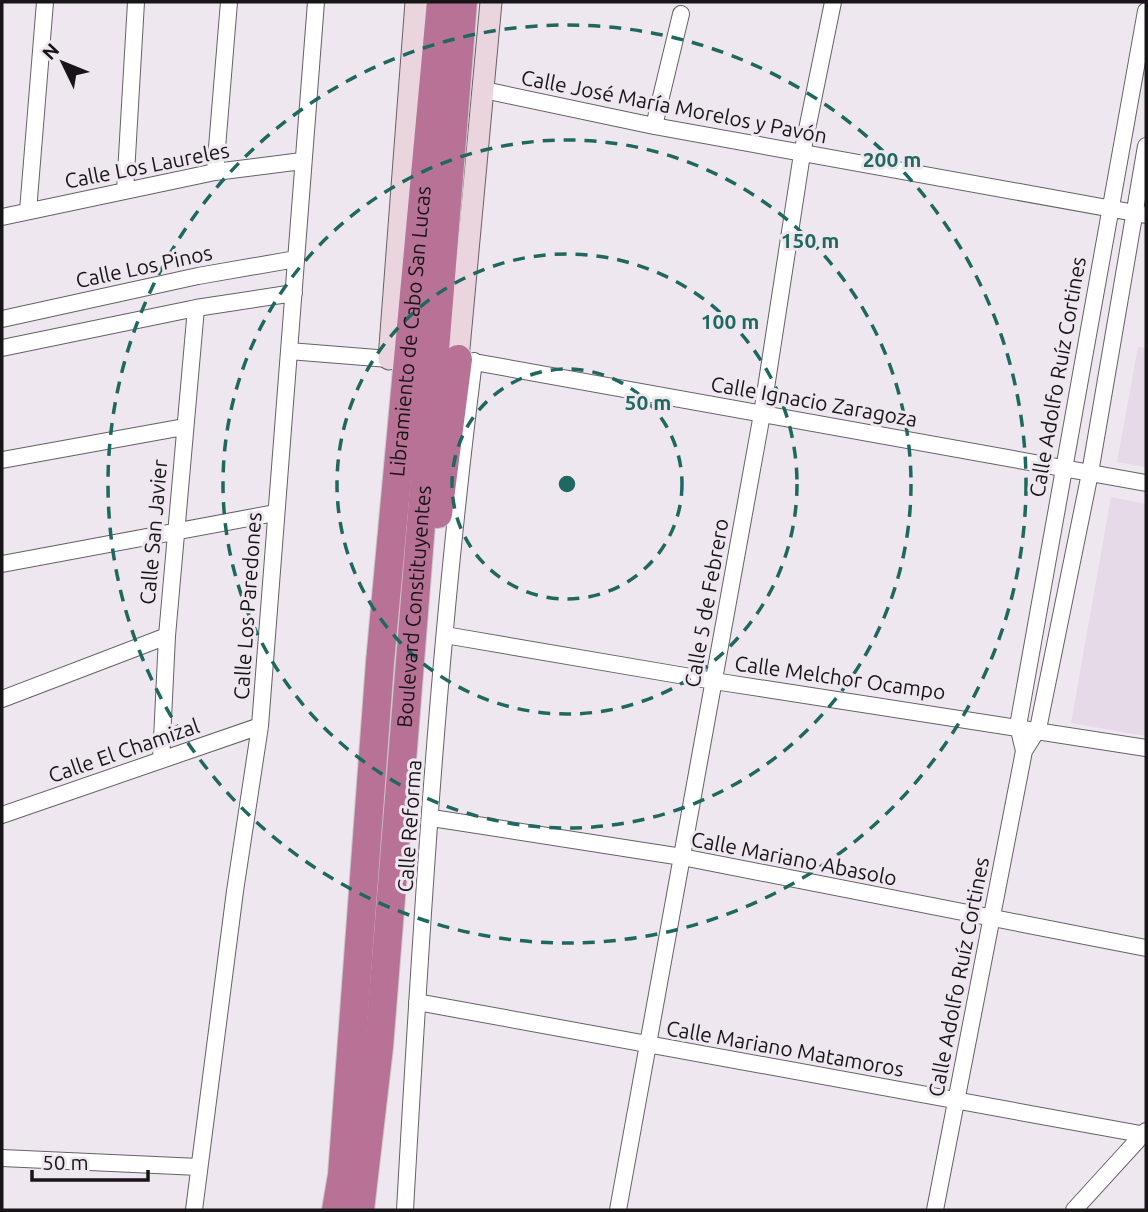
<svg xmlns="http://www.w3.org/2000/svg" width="1148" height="1212" font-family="Ubuntu,sans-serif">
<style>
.built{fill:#e6d9e8}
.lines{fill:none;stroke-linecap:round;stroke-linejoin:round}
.street-casing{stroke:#666067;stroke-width:18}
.secondary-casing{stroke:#666067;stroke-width:23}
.highway-casing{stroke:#c8c7c8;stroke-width:30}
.street{stroke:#fff;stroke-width:16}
.secondary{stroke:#ead5df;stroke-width:21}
.highway{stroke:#b87295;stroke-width:28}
.ring{fill:none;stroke:#1f685f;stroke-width:3.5;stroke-dasharray:12 9}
.labels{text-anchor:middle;stroke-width:6;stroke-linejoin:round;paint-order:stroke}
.street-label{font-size:21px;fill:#181518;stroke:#efe7f0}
.centre{fill:#1f685f;stroke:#efe7f0;stroke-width:3.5}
.ring-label{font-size:21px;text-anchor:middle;font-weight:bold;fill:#1f685f;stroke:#efe7f0;stroke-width:6;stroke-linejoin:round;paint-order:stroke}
</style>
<rect width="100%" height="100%" fill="#efe7f0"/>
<path class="built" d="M1138 347 1146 348V467L1117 462Z
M1111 497 1146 504V736L1071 723Z"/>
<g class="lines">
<g class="street-casing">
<path id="street" d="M484 90 654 126 1146 215
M654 126 681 14
M215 172 229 2
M125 191 136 2
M28 211 45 2
M2 217 215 172 302 161
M2 319 198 276 296 259
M2 348 196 308 294 293
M289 351 389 359
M463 360 1146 483
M2 460 184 427
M2 564 275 513
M445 635 714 681 1146 748
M2 699 167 636
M1024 751 1018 726 1146 11
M161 760 167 636 196 308
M2 815 260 726
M432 818 682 857 1146 948
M417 1002 1146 1135
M2 1158 199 1167
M194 1210 235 891 260 726 316 2
M405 1210C421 927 438 643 474 361
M618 1210 762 414 802 154 833 2
M935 1210 1024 751 1038 729 1090 473 1146 146
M1074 1210 1146 1131"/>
</g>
<g class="secondary-casing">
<path id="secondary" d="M389 359 416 2
M458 359 491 2"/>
</g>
<g class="highway-casing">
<g id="highway">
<path d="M438 514 458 359"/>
<path id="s1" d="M336 1210 342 1175 380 662 441 2"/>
<path id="s2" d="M360 1210 379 1047 463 2"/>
</g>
</g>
<use href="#street" class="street"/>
<use href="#secondary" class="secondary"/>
<use href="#highway" class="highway"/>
</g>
<g class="ring">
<circle cx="567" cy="484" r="115"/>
<circle cx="567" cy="484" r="230"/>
<circle cx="567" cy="484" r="344"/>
<circle cx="567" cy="484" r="459"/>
</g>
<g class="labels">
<g class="street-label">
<text transform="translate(674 107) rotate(11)" y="7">Calle José María Morelos y Pavón</text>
<text transform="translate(147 166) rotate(-11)" y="7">Calle Los Laureles</text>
<text transform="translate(144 267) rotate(-12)" y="7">Calle Los Pinos</text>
<text dy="7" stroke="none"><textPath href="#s1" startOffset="882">Libramiento de Cabo San Lucas</textPath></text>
<text transform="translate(1058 377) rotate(-80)" y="7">Calle Adolfo Ruíz Cortines</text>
<text transform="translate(814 402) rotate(10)" y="7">Calle Ignacio Zaragoza</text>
<text transform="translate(154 532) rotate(-85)" y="7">Calle San Javier</text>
<text transform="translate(707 603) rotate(-80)" y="7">Calle 5 de Febrero</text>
<text transform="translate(248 606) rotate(-86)" y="7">Calle Los Paredones</text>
<text dy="7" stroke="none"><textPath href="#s2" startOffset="606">Boulevard Constituyentes</textPath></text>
<text transform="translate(840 678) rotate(8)" y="7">Calle Melchor Ocampo</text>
<text transform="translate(124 751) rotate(-19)" y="7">Calle El Chamizal</text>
<text transform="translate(410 826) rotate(-86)" y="7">Calle Reforma</text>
<text transform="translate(794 859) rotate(11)" y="7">Calle Mariano Abasolo</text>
<text transform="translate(959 977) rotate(-79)" y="7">Calle Adolfo Ruíz Cortines</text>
<text transform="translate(785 1049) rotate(10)" y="7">Calle Mariano Matamoros</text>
</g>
</g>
<circle cx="567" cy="484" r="10" class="centre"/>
<g class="ring-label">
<text x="892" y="167">200 m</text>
<text x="810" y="248">150 m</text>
<text x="730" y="329">100 m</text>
<text x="648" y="410">50 m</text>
</g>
<rect width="1148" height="1212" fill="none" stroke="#181518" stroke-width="7"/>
<g transform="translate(63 63) rotate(313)" stroke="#efe7f0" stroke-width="5" paint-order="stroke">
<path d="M0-5L12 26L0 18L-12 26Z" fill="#181518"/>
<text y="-10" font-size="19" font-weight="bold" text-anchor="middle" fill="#181518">N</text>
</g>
<path d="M32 1170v10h116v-10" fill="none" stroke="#181518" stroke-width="3.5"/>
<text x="42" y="1170" font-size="21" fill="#181518" stroke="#efe7f0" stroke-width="5" paint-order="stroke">50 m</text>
</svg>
